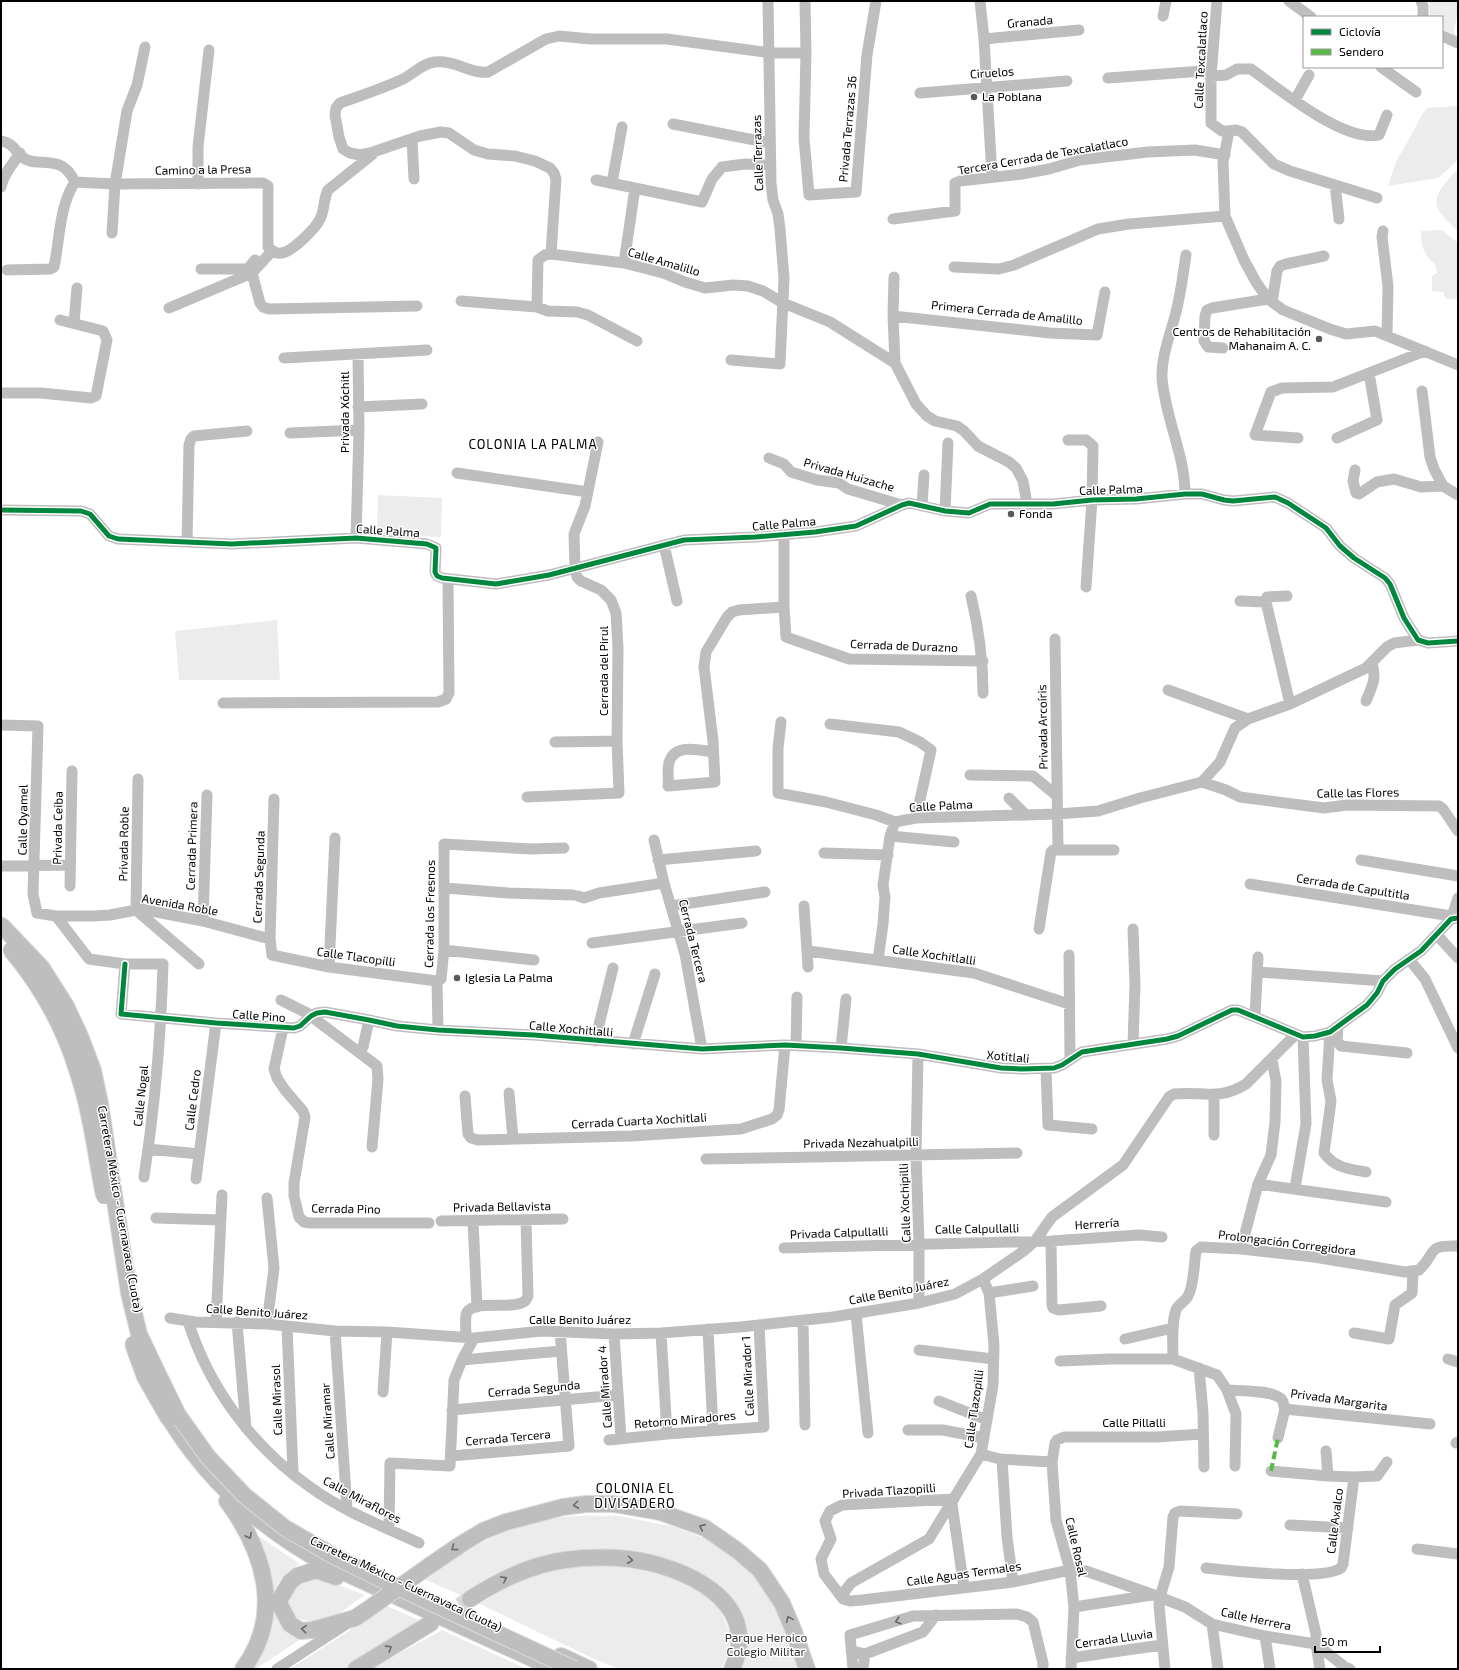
<svg xmlns="http://www.w3.org/2000/svg" width="1459" height="1670" font-family="'Exo 2',sans-serif">
<style>
.green{fill:#ececec}
.lines{fill:none;stroke-linecap:round;stroke-linejoin:round}
.highway-tunnel{stroke:#d9d9d9;stroke-width:16;stroke-dasharray:16 8;stroke-linecap:butt}
.highway-casing{stroke:#dbdbdb;stroke-width:18}
.minor{stroke:#bebebe;stroke-width:11}
.highway{stroke:#bebebe;stroke-width:16}
.highway-bridge-casing{stroke:#dbdbdb;stroke-width:18;stroke-linecap:butt}
.highway-bridge{stroke:#bebebe;stroke-width:16}
.quiet{stroke:#58b947;stroke-width:4;stroke-dasharray:8 4;stroke-linecap:butt}
.cycleway-casing{stroke:#fff;stroke-width:8}
.cycleway{stroke:#00873e;stroke-width:5}
.oneway{stroke:#686868}
.poi-dot{fill:#595959;stroke:#fff;stroke-width:1.5}
.labels{text-anchor:middle;stroke-width:3;stroke-linejoin:round;paint-order:stroke}
.street-label{font-size:12px;fill:#000;stroke:#fff}
.poi-label{font-size:12px;fill:#000;stroke:#fff;text-anchor:start}
.park-label{font-size:12px;fill:#333;stroke:#fff}
.neighbourhood-label{font-size:13px;letter-spacing:1px;fill:#000;stroke:#fff}
</style>
<rect width="100%" height="100%" fill="#fff"/>
<path class="green" d="M1429 1H1458V14L1454 31 1458 40 1442 33V17H1430Z
M1458 106V160L1438 178 1388 186 1396 162 1426 108Z
M1458 169V231C1427 205 1432 196 1458 169Z
M1442 230 1458 243V299H1446L1443 292 1432 291V276L1437 273 1436 266C1424 253 1421 249 1421 231Z
M378 495 442 498 441 537 377 534Z
M277 620 280 680H179L175 631Z
M620 1516 675 1527 714 1542 759 1579 779 1612 800 1669H735L743 1643 713 1584 601 1550 463 1596 424 1579C467 1550 509 1522 562 1517 581 1515 601 1516 620 1516Z
M254 1533 300 1564C287 1570 279 1579 274 1593L308 1634 256 1669H247L263 1637Z
M608 1565 633 1568 671 1578 702 1593 720 1610 730 1632 729 1653 721 1669H620L594 1659 480 1604C509 1585 541 1569 577 1566 587 1565 597 1565 608 1565Z
M317 1577 365 1595C354 1602 341 1614 329 1619 315 1624 287 1622 287 1602 287 1597 291 1589 292 1584Z
M387 1606 421 1621 344 1669H290Z
M442 1630 527 1669H371Z"/>
<g class="lines">
<path class="highway-tunnel" d="M439 1618 470 1599"/>
<g class="highway-casing">
<path id="highway" d="M163 1407C202 1477 258 1527 328 1565L555 1669
M227 1501C264 1551 284 1614 243 1669
M429 1566 463 1543 483 1531 506 1522 563 1507 586 1504H614L660 1512 705 1528 738 1551 760 1570 782 1603 793 1629 807 1669
M336 1577 319 1571H313L297 1576 290 1582 280 1599V1605L290 1624 301 1631 312 1630 355 1618 367 1610
M470 1599C500 1580 530 1565 565 1560 586 1557 608 1557 629 1559 683 1566 764 1601 732 1669
M561 1656 589 1669
M356 1669 431 1623"/>
</g>
<path class="minor" d="M805 1 806 53 804 138 809 195 856 192 867 55 876 1
M980 1 984 39 992 176
M1217 1 1211 76V123L1222 131H1229L1223 162 1225 216 1244 260 1256 282 1268 299 1283 310 1330 329 1346 334 1375 331 1458 365
M1289 1 1311 17
M1421 1 1423 6V17
M1163 16 1166 1
M1442 36 1458 43
M984 39 1079 30
M1381 67 1416 92
M1108 78 1203 71 1211 76 1226 75 1237 69H1251C1279 89 1344 143 1379 135L1387 115
M920 93 1067 81
M1295 100 1309 75
M673 124 770 143
M1229 131 1236 130 1242 132 1274 164 1290 171 1377 198
M412 139 414 179
M1 141C14 143 16 153 25 159 29 161 34 162 37 162 57 163 66 163 75 182L115 184 263 183 268 186V247C271 250 276 254 281 253 291 253 316 228 320 219 325 210 323 200 328 190L373 154
M596 180 702 202 712 179 722 167 745 164 770 165
M612 183 622 127
M198 184V147L209 50
M1335 185 1339 219
M1 187C3 174 13 164 20 153
M893 219 955 211V183L960 181 1022 174 1049 169 1080 160 1148 152 1195 150 1225 155
M1383 231 1382 237 1388 286 1387 335
M112 233 115 184 127 111 137 85 145 47
M272 251 252 273 260 303 263 307 269 309 417 306
M551 254 556 179 554 173 550 168 535 161 515 156 488 154 474 150 449 133 441 132 420 136 370 153 360 155 350 153 343 149 339 137 335 115 336 108 340 103C360 96 381 89 401 80 412 75 421 64 434 62 454 59 472 75 488 72L546 39 559 36 591 39H667L772 53H806
M624 263 635 188
M954 267 999 269 1014 265 1098 229 1129 224 1225 216
M201 269H248L255 260
M7 270 50 269 54 267C60 239 59 206 75 182
M894 277 893 316 895 363
M461 301 537 307 548 311 577 312 588 315 637 341
M1272 302 1277 271 1280 266 1286 264 1324 256
M537 307 538 260 545 255 551 254 624 263 663 273 685 282 705 288 733 285 748 286 763 291 783 303 830 322 895 363 916 404 927 416 935 421 957 426 964 431 978 446 1009 462 1016 468 1023 481 1027 504
M169 308 252 273
M893 316 1050 333 1097 335 1105 292
M74 323 77 288
M1223 348 1208 347 1204 341 1205 316 1207 310 1212 308 1268 299
M284 358 427 350
M731 360 780 364 784 278 780 229 778 214 773 200 771 183 768 1
M1422 391 1430 457 1434 469 1443 486
M1 393H41L91 398 96 396 107 340 103 331 60 320
M358 407 422 404
M290 433 359 430
M1298 438 1255 435 1271 392 1282 388 1333 387 1425 351
M1337 438 1377 420 1369 373
M1068 440H1086L1093 446 1092 500 1086 587
M769 458 784 464 791 472 817 480 839 483 848 489 902 505
M1355 470 1353 481 1356 493 1359 494 1377 482 1394 479 1421 487 1443 486 1458 495
M457 473 588 492
M1185 494C1185 454 1165 418 1162 378 1161 356 1171 333 1176 312 1181 293 1183 274 1186 255
M922 506 924 475
M1 510 81 511 90 514 109 536 118 539 232 544 356 538 427 544 436 548 435 572 437 576 442 578 496 584 549 575 684 540 755 537 815 532 856 526 902 505 909 503 945 511 969 513 990 504H1053L1092 500 1136 499 1185 494H1202L1224 500 1233 501 1275 497 1288 503 1326 528 1340 546 1354 558 1385 578 1390 584 1404 618 1418 640 1428 643 1458 641
M945 511 948 443
M784 535V607L786 637 849 659 983 661
M356 538 359 430 358 354
M187 542 189 445 191 439 194 436 247 431
M664 545 677 601
M971 596C979 629 983 659 983 693
M1287 596 1267 597 1266 602 1290 704
M1240 601 1266 602
M1055 639 1058 849
M1168 690 1248 719
M1366 701C1372 686 1377 679 1372 663
M223 703 438 702 446 699 449 693 448 579
M781 722 778 748V793L826 802 876 815 895 822 916 818 1057 814 1098 811 1140 798 1202 782 1220 762 1235 728 1248 719 1290 704 1366 668 1387 647 1394 643 1418 640
M830 724 899 732 920 742 931 750 916 818
M1 725 38 726 33 894 37 913 56 916H94L110 915 141 909 203 921 270 939
M555 742 617 741
M713 752C698 750 674 743 669 763 667 770 669 779 668 786L715 782 713 741 704 667 706 652 727 617 732 612 739 610 784 607
M970 775 1033 776 1057 796
M138 779 136 910 199 964
M1202 782 1226 790 1240 797 1324 808 1347 805 1439 806 1443 809 1458 831
M527 797 619 793 617 741 618 648 616 613 611 600 601 590 581 581 577 577 575 569 574 534 585 506 598 442
M1009 798 1026 815
M274 799 270 939 272 955 329 967 437 981
M890 836 954 842
M654 840 664 883 685 954 702 1049
M824 853 888 855
M658 860 756 851
M1361 860 1458 876
M1 866 70 865
M1250 884 1445 915 1451 919 1458 898
M70 886 72 771
M445 888 508 893 573 895
M578 896 584 898 599 893 664 883
M671 906 765 892
M804 906 808 967
M56 916 89 959 125 964H163C161 1035 155 1106 144 1177
M203 921 207 795
M1039 929 1051 852 1053 850H1114
M1437 935 1458 958
M592 943 742 923
M444 950 534 960
M808 951 974 973 1069 1004
M1069 955 1070 1060
M1409 959 1425 979 1458 1048
M878 960 883 924 885 897 883 885 890 836 895 822
M125 964 121 1014 216 1023 294 1028 300 1026 311 1016 317 1013 325 1012 369 1020 397 1026 438 1030 534 1035 702 1049 785 1045 841 1048 918 1054 1001 1068 1022 1069 1054 1068 1062 1065 1082 1052 1167 1039 1178 1036 1232 1010H1238L1303 1037 1315 1036 1330 1032 1367 1005 1377 993 1383 981 1395 969 1421 951 1451 919 1458 918
M329 967 335 838
M1259 972 1383 981
M281 1000 307 1013 377 1066 378 1079 372 1147
M1255 1017 1258 957
M1338 1027 1337 1041 1341 1046 1407 1053
M283 1028 274 1069 277 1078 285 1090 303 1111 305 1117 294 1183V1196L299 1217 304 1222 310 1223H429
M438 1030 437 981 441 979 444 950V844L531 849 564 848
M1330 1032 1327 1080 1331 1101 1324 1153C1335 1168 1349 1169 1366 1172
M1296 1034 1246 1084C1219 1101 1202 1091 1174 1094L1169 1097 1123 1165 1052 1217 1035 1241 1025 1250 983 1279 989 1293 994 1345 993 1385 981 1454 929 1539 851 1583 845 1591 843 1599 850 1601 862 1600 1013 1582 1070 1570 1086 1571 1154 1595 1185 1607 1212 1624 1265 1636 1316 1644 1345 1667 1350 1669
M595 1041 613 968
M633 1044 655 974
M1133 1044 1135 985 1133 929
M796 1045 797 997
M363 1047 369 1020
M841 1048 846 999
M918 1054 916 1154 919 1244V1303
M1046 1069 1048 1125 1092 1129
M509 1093 513 1139
M1214 1095V1135
M465 1096 468 1134 471 1138 478 1140 631 1136 741 1129 772 1119 777 1115 779 1110 785 1045
M148 1149 199 1154
M706 1159 1017 1153
M196 1179 216 1023
M1258 1184 1386 1202
M1295 1188 1306 1124 1303 1037
M267 1198 274 1268 267 1324
M156 1218 220 1220
M441 1221 563 1219
M473 1221 477 1307
M1051 1241 1052 1305 1053 1308 1059 1310 1101 1306
M784 1248 1051 1241 1139 1235 1162 1237
M1241 1249 1258 1184 1271 1155 1275 1122 1276 1081 1272 1060
M989 1293 1033 1286
M856 1314 868 1433
M170 1318 195 1322 267 1324 335 1331 387 1332 474 1338 542 1331 614 1334 661 1333 740 1327 833 1317 919 1303 955 1294 983 1279
M188 1321C209 1388 252 1446 310 1487 343 1511 382 1526 419 1543
M803 1321 805 1425
M216 1322 222 1195
M237 1322 246 1428
M287 1326 293 1472
M708 1329 713 1430
M335 1331 347 1509
M661 1333 667 1434
M1354 1333 1389 1339 1395 1305 1412 1293 1413 1271
M614 1334 621 1438
M466 1338C466 1331 465 1322 466 1315 469 1298 513 1311 525 1301 526 1300 527 1298 528 1296L526 1220
M1125 1339 1173 1328
M919 1350 993 1359
M1173 1359C1173 1344 1171 1325 1176 1310 1178 1304 1185 1302 1188 1296 1194 1286 1194 1263 1196 1251L1201 1247 1241 1249 1314 1257 1405 1272 1419 1270C1438 1252 1425 1245 1458 1246
M1448 1359 1458 1362
M462 1360 561 1351
M1060 1361 1110 1359H1173L1217 1375 1227 1390 1236 1414 1235 1466
M1199 1368 1203 1412 1204 1467
M1227 1390C1240 1391 1270 1390 1280 1398 1284 1400 1283 1405 1285 1409L1430 1424
M383 1392 387 1332
M939 1401 987 1420
M452 1410 618 1395
M908 1430H943L984 1438
M1278 1438 1285 1409
M609 1440 667 1434 764 1427 759 1325
M1456 1443 1458 1442
M1326 1451 1328 1476
M981 1454 1000 1459 1052 1462
M451 1456 569 1446 560 1331
M1002 1459 1007 1537 1013 1582
M1354 1477 1377 1476 1387 1462
M952 1504 964 1588
M1290 1525 1348 1528
M389 1529 390 1463 450 1466 454 1380 462 1360 474 1338
M1417 1549 1458 1554
M1206 1568C1232 1571 1322 1581 1341 1568L1343 1564 1354 1477 1328 1476 1271 1471
M1302 1574 1316 1634V1644L1320 1669
M843 1599 824 1574 821 1559 831 1539 825 1521 830 1511 842 1505 954 1499
M1074 1607 1152 1595
M1212 1624 1218 1669
M1265 1636 1270 1669
M851 1651 865 1654 923 1632 936 1615
M1071 1658 1162 1645
M277 1669 345 1625
M853 1669 850 1635 913 1616 1017 1614 1027 1617 1033 1622 1043 1663V1669
M863 1669 865 1654
M1071 1669 1074 1607 1070 1570 1056 1520 1052 1462 1055 1443 1057 1440 1064 1437H1156L1203 1434
M1165 1669 1159 1605 1160 1597 1169 1567 1173 1517 1175 1513 1180 1511 1237 1514"/>
<use href="#highway" class="highway"/>
<g class="highway-bridge-casing">
<path id="highway-bridge" d="M1 925 42 968 66 1006 80 1036 93 1070 100 1103 129 1293 139 1334 158 1374 178 1415 208 1457 244 1495 285 1528 334 1556 391 1584 574 1669
M11 950C42 987 64 1026 78 1073 91 1112 96 1155 104 1196
M133 1344 145 1377 169 1419
M367 1610 429 1566"/>
</g>
<use href="#highway-bridge" class="highway-bridge"/>
<path class="quiet" d="M1271 1471 1278 1438"/>
<g class="cycleway-casing">
<path id="cycleway" d="M1 510 81 511 90 514 109 536 118 539 232 544 356 538 427 544 436 548 435 572 437 576 442 578 496 584 549 575 684 540 755 537 815 532 856 526 902 505 909 503 945 511 969 513 990 504H1053L1092 500 1136 499 1185 494H1202L1224 500 1233 501 1275 497 1288 503 1326 528 1340 546 1354 558 1385 578 1390 584 1404 618 1418 640 1428 643 1458 641
M125 964 121 1014 216 1023 294 1028 300 1026 311 1016 317 1013 325 1012 369 1020 397 1026 438 1030 534 1035 702 1049 785 1045 841 1048 918 1054 1001 1068 1022 1069 1054 1068 1062 1065 1082 1052 1167 1039 1178 1036 1232 1010H1238L1303 1037 1315 1036 1330 1032 1367 1005 1377 993 1383 981 1395 969 1421 951 1451 919 1458 918"/>
</g>
<use href="#cycleway" class="cycleway"/>
</g>
<defs><path id="oneway-chevron" d="M-2-3.5L2.5 0L-2 3.5" fill="none" stroke-width="1.6" stroke-linecap="round" stroke-linejoin="round"/></defs>
<g class="oneway">
<use href="#oneway-chevron" transform="translate(576 1505) rotate(173)"/>
<use href="#oneway-chevron" transform="translate(702 1527) rotate(-156)"/>
<use href="#oneway-chevron" transform="translate(249 1536) rotate(63)"/>
<use href="#oneway-chevron" transform="translate(454 1548) rotate(144)"/>
<use href="#oneway-chevron" transform="translate(630 1560) rotate(8)"/>
<use href="#oneway-chevron" transform="translate(504 1579) rotate(-26)"/>
<use href="#oneway-chevron" transform="translate(789 1619) rotate(-114)"/>
<use href="#oneway-chevron" transform="translate(898 1621) rotate(163)"/>
<use href="#oneway-chevron" transform="translate(304 1629) rotate(-175)"/>
<use href="#oneway-chevron" transform="translate(389 1648) rotate(-32)"/>
</g>
<g class="poi-dot">
<circle cx="974" cy="97" r="4"/>
<circle cx="1319" cy="339" r="4"/>
<circle cx="1011" cy="514" r="4"/>
<circle cx="457" cy="978" r="4"/>
</g>
<g class="labels">
<g class="street-label">
<text transform="translate(1030 22) rotate(-5)" y="4">Granada</text>
<text transform="translate(1201 60) rotate(-87)" y="4">Calle Texcalatlaco</text>
<text transform="translate(992 73) rotate(-4)" y="4">Ciruelos</text>
<text transform="translate(848 129) rotate(-85)" y="4">Privada Terrazas 36</text>
<text transform="translate(758 153) rotate(-92)" y="4">Calle Terrazas</text>
<text transform="translate(1043 156) rotate(-10)" y="4">Tercera Cerrada de Texcalatlaco</text>
<text transform="translate(203 170) rotate(-1)" y="4">Camino a la Presa</text>
<text transform="translate(664 262) rotate(16)" y="4">Calle Amalillo</text>
<text transform="translate(1007 313) rotate(6)" y="4">Primera Cerrada de Amalillo</text>
<text transform="translate(345 412) rotate(-90)" y="4">Privada Xóchitl</text>
<text transform="translate(849 475) rotate(16)" y="4">Privada Huizache</text>
<text transform="translate(1111 490) rotate(-2)" y="4">Calle Palma</text>
<text transform="translate(784 524) rotate(-5)" y="4">Calle Palma</text>
<text transform="translate(388 531) rotate(4)" y="4">Calle Palma</text>
<text transform="translate(904 646) rotate(2)" y="4">Cerrada de Durazno</text>
<text transform="translate(604 671) rotate(-90)" y="4">Cerrada del Pirul</text>
<text transform="translate(1043 727) rotate(-91)" y="4">Privada Arcoíris</text>
<text transform="translate(1358 793) rotate(-1)" y="4">Calle las Flores</text>
<text transform="translate(941 806) rotate(-3)" y="4">Calle Palma</text>
<text transform="translate(23 820) rotate(-89)" y="4">Calle Oyamel</text>
<text transform="translate(58 828) rotate(-89)" y="4">Privada Ceiba</text>
<text transform="translate(124 844) rotate(-89)" y="4">Privada Roble</text>
<text transform="translate(192 846) rotate(-88)" y="4">Cerrada Primera</text>
<text transform="translate(259 877) rotate(-88)" y="4">Cerrada Segunda</text>
<text transform="translate(1353 887) rotate(9)" y="4">Cerrada de Capultitla</text>
<text transform="translate(180 905) rotate(10)" y="4">Avenida Roble</text>
<text transform="translate(430 914) rotate(-89)" y="4">Cerrada los Fresnos</text>
<text transform="translate(693 941) rotate(76)" y="4">Cerrada Tercera</text>
<text transform="translate(934 955) rotate(8)" y="4">Calle Xochitlalli</text>
<text transform="translate(356 957) rotate(8)" y="4">Calle Tlacopilli</text>
<text transform="translate(259 1016) rotate(4)" y="4">Calle Pino</text>
<text transform="translate(571 1029) rotate(5)" y="4">Calle Xochitlalli</text>
<text transform="translate(1008 1057) rotate(5)" y="4">Xotitlali</text>
<text transform="translate(141 1096) rotate(-84)" y="4">Calle Nogal</text>
<text transform="translate(193 1100) rotate(-83)" y="4">Calle Cedro</text>
<text transform="translate(639 1121) rotate(-3)" y="4">Cerrada Cuarta Xochitlali</text>
<text transform="translate(861 1143) rotate(-1)" y="4">Privada Nezahualpilli</text>
<text transform="translate(905 1203) rotate(-92)" y="4">Calle Xochipilli</text>
<text transform="translate(502 1207) rotate(-1)" y="4">Privada Bellavista</text>
<text transform="translate(120 1209) rotate(80)" y="4">Carretera México - Cuernavaca (Cuota)</text>
<text transform="translate(346 1209) rotate(1)" y="4">Cerrada Pino</text>
<text transform="translate(1097 1224) rotate(-4)" y="4">Herrería</text>
<text transform="translate(977 1229) rotate(-1)" y="4">Calle Calpullalli</text>
<text transform="translate(839 1233) rotate(-2)" y="4">Privada Calpullalli</text>
<text transform="translate(1287 1243) rotate(7)" y="4">Prolongación Corregidora</text>
<text transform="translate(899 1291) rotate(-11)" y="4">Calle Benito Juárez</text>
<text transform="translate(257 1312) rotate(4)" y="4">Calle Benito Juárez</text>
<text x="580" y="1324">Calle Benito Juárez</text>
<text transform="translate(748 1376) rotate(-93)" y="4">Calle Mirador 1</text>
<text transform="translate(605 1387) rotate(-94)" y="4">Calle Mirador 4</text>
<text transform="translate(534 1389) rotate(-5)" y="4">Cerrada Segunda</text>
<text transform="translate(277 1400) rotate(-92)" y="4">Calle Mirasol</text>
<text transform="translate(1339 1400) rotate(8)" y="4">Privada Margarita</text>
<text transform="translate(974 1409) rotate(-82)" y="4">Calle Tlazopilli</text>
<text transform="translate(685 1420) rotate(-5)" y="4">Retorno Miradores</text>
<text transform="translate(328 1421) rotate(-94)" y="4">Calle Miramar</text>
<text x="1134" y="1427">Calle Pillalli</text>
<text transform="translate(508 1438) rotate(-5)" y="4">Cerrada Tercera</text>
<text transform="translate(889 1491) rotate(-4)" y="4">Privada Tlazopilli</text>
<text transform="translate(362 1500) rotate(28)" y="4">Calle Miraflores</text>
<text transform="translate(1335 1521) rotate(-83)" y="4">Calle Axalco</text>
<text transform="translate(1076 1547) rotate(77)" y="4">Calle Rosal</text>
<text transform="translate(964 1574) rotate(-8)" y="4">Calle Aguas Termales</text>
<text transform="translate(406 1584) rotate(25)" y="4">Carretera México - Cuernavaca (Cuota)</text>
<text transform="translate(1256 1619) rotate(12)" y="4">Calle Herrera</text>
<text transform="translate(1114 1639) rotate(-8)" y="4">Cerrada Lluvia</text>
</g>
<g class="poi-label">
<text x="982" y="101">La Poblana</text>
<text x="1311" y="336" text-anchor="end">Centros de Rehabilitación<tspan x="1311" dy="14">Mahanaim A. C.</tspan></text>
<text x="1019" y="518">Fonda</text>
<text x="465" y="982">Iglesia La Palma</text>
</g>
<g class="park-label">
<text x="766" y="1642">Parque Heroico<tspan x="766" dy="14">Colegio Militar</tspan></text>
</g>
<g class="neighbourhood-label">
<text x="533" y="449">COLONIA LA PALMA</text>
<text x="635" y="1493">COLONIA EL<tspan x="635" dy="15">DIVISADERO</tspan></text>
</g>
</g>
<rect width="1459" height="1670" fill="none" stroke="#000000" stroke-width="4"/>
<rect x="1303" y="16" width="140" height="52" fill="#ffffff" stroke="#999999"/>
<rect x="1311" y="29" width="20" height="6" fill="#00873e" stroke="#999999"/>
<text x="1339" y="36" font-size="12" fill="#000000">Ciclovía</text>
<rect x="1311" y="49" width="20" height="6" fill="#58b947" stroke="#999999"/>
<text x="1339" y="56" font-size="12" fill="#000000">Sendero</text>
<path d="M1315 1646v6h65v-6" fill="none" stroke="#000000" stroke-width="2"/>
<text x="1321" y="1646" font-size="12" fill="#000000" stroke="#ffffff" stroke-width="3" paint-order="stroke">50 m</text>
</svg>
